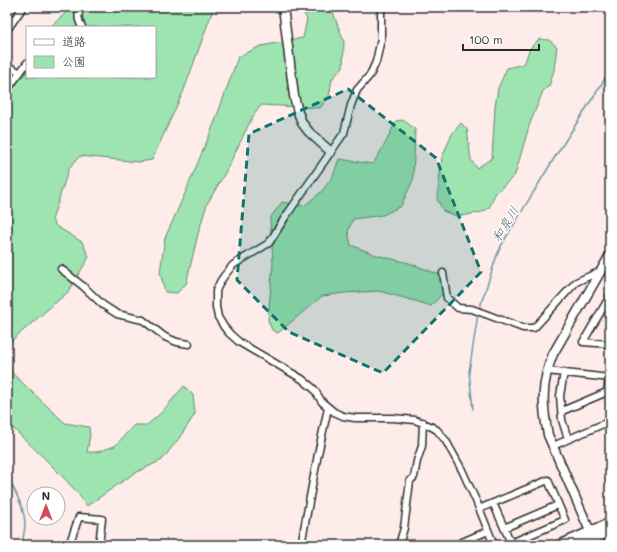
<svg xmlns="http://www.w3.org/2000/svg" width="617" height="552" font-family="Mali,'Klee One',sans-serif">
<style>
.green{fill:#9ee4b0;stroke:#64886e}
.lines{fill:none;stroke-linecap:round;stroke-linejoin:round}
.stream{stroke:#6d95a8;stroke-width:1.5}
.minor-casing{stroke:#2b2b2b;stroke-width:9}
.tertiary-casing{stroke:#2b2b2b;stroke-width:11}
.secondary-casing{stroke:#2b2b2b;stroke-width:12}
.minor{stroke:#fff;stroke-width:6}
.tertiary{stroke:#fff;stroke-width:8}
.secondary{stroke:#fff;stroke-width:9}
.marked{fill:#0f766e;fill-opacity:0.2;stroke:#0f766e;stroke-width:3;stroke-dasharray:8 5;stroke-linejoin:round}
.labels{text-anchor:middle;stroke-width:3;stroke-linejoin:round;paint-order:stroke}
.water-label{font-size:13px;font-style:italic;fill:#4c6069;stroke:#fff}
</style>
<rect width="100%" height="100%" fill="#feecea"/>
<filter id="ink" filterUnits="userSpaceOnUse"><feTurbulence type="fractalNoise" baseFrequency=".025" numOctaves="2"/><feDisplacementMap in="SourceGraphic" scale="8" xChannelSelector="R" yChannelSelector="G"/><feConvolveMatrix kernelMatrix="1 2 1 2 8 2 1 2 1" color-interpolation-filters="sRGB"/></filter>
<g filter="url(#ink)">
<path class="green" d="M72 7H214L184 90 152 160 139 162 80 156 69 168 52 220 56 226 82 242 89 257 68 292 11 341 7 352V86L11 82 27 59V77H155V27H50Z
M300 7H331L344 42 343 67 332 79 329 97 320 108 261 105 252 118 225 173 207 204 198 234 186 284 177 293 165 292 160 272 165 238 186 191 214 124 238 57 261 46 303 38 307 19Z
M539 39 549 40 557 47 554 70 549 86 543 91 529 126 515 175 495 194 489 208 482 212 467 215 456 216 443 211 437 199 442 157 452 134 461 123 467 129 471 160 477 168 492 158 495 107 498 88 507 68 524 64 530 48Z
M403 120 415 129 413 180 401 206 383 215 353 219 348 231 351 245 376 255 409 263 443 276V293L431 306 422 303 379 291 344 293 322 296 278 333 272 330 268 320 273 262 270 218 282 202 304 206 322 191 333 176 339 159 373 164 385 144 396 121Z
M7 356 12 373 65 423 89 427 90 435 87 452H97L115 446 134 425H147L161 413 184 386 193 395 195 414 180 437 162 460 133 474 87 506C75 488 59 473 43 457 31 446 20 434 7 423Z"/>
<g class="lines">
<path class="stream" d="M7 36 28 7
M479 310 497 255 502 244 553 160 603 82 610 67
M473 409 469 372 478 314
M7 475C14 490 24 506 25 523 25 530 23 538 22 545"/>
<g class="minor-casing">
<path id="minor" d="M81 7C77 15 78 20 82 27
M381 7V39L376 62 370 75 357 90 351 105 344 133 286 216 269 243 233 265 224 276 220 282 216 291V307L218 317 224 327 230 334 239 342 302 379 314 389 322 402 334 412 343 416 355 418H393L415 420 430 426 437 430 446 441 462 470 477 503 494 545
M7 30 23 7
M7 65 20 73
M7 90 27 63
M61 269 84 287 103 305 117 314 143 320 165 337 177 342 189 344
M443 273 447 298 458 308 472 309 523 328H534L576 282 601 271
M610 296 583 342 610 344
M547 371 610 378
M564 372 560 396 562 420 568 439
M562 411 607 392 609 378
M553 446 610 421
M479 509 548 480 565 520 511 543 493 503
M504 528 558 505
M69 545 79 517 102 519 99 545
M301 545 318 454 328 408
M399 545 404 528 410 481 414 477 417 461 422 446 423 422
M459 545 460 543 488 531"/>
</g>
<g class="tertiary-casing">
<path id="tertiary" d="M283 7 294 96 298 112 302 123 309 132 331 152
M596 545 548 435C542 405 541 383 553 354L610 255"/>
</g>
<g class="secondary-casing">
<path id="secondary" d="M560 545 610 523
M581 545 610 532"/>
</g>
<use href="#minor" class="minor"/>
<use href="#tertiary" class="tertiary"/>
<use href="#secondary" class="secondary"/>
</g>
</g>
<path class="marked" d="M348 89 436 158 481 272 383 373 289 332 237 280 249 134Z"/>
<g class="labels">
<g class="water-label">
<text transform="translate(505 224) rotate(-59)" y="5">和泉川</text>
</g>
</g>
<rect width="617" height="552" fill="none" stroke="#fff" stroke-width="24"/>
<rect x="12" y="12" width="593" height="528" fill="none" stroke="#2b2b2b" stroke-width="1.5" filter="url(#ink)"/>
<rect x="26" y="26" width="130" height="52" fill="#ffffff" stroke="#aaaaaa"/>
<rect x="34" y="39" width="20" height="6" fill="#ffffff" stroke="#aaaaaa"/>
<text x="62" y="46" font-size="12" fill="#2b2b2b">道路</text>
<rect x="34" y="56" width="20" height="12" fill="#9ee4b0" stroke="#aaaaaa"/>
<text x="62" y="66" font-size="12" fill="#2b2b2b">公園</text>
<g transform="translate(46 506)"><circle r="19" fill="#ffffff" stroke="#aaaaaa"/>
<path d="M0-3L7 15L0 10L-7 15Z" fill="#d1495b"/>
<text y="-6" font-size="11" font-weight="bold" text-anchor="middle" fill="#2b2b2b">N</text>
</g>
<path d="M463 44v6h76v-6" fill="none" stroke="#2b2b2b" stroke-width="2"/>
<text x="469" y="44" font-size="12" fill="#2b2b2b" stroke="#ffffff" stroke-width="3" paint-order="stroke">100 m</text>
</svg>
